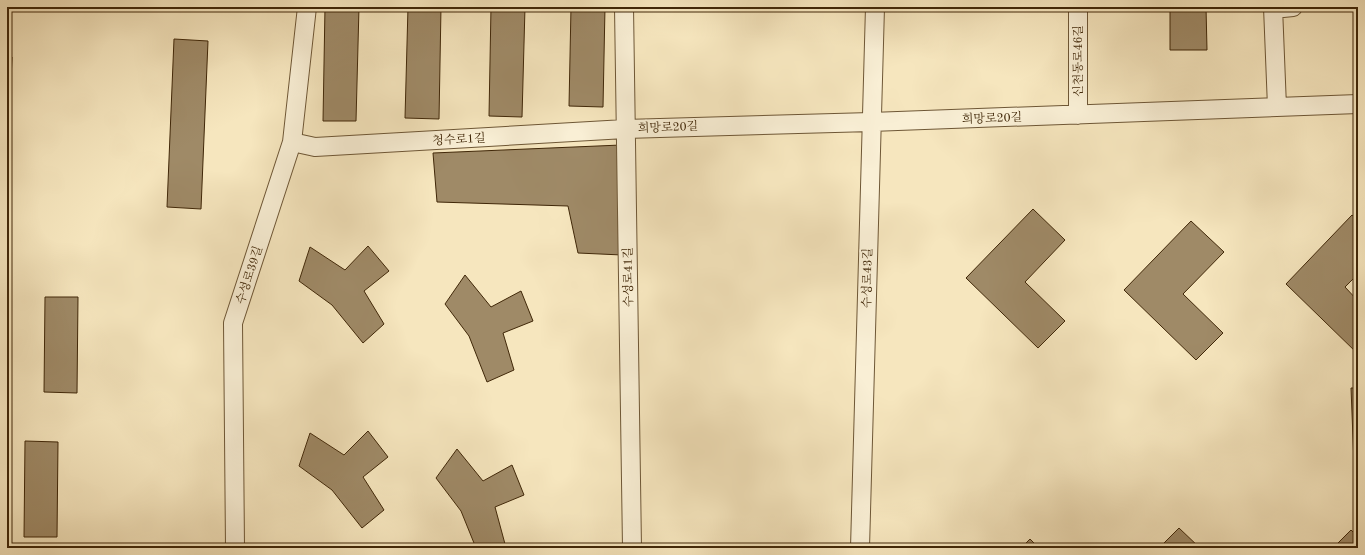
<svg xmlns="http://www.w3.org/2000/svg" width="1365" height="555" font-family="'Old Standard TT','Noto Serif KR',serif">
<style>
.building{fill:#9f8a67;stroke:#402708}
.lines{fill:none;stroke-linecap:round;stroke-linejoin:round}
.minor-casing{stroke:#6e5736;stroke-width:20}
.minor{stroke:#f9efd5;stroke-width:18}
.labels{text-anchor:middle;stroke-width:3.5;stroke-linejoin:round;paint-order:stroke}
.street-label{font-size:12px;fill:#402708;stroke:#f9efd5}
</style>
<rect width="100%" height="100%" fill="#f6e6be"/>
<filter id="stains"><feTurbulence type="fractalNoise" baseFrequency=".005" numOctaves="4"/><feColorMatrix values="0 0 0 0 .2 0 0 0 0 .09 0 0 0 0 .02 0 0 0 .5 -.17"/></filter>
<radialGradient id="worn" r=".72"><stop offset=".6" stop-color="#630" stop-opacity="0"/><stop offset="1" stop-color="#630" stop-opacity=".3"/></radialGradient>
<path class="building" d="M325 7H359L356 121H323Z
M408 7H441L439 119 405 118Z
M491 7H525L522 117 489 116Z
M571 7H605L603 107 569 106Z
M1170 7H1206L1207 50H1170Z
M174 39 208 41 201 209 167 207Z
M7 56 12 57 7 173Z
M621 145 622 255 578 253 568 206 437 202 433 153Z
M1033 209 1065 240 1025 282 1065 321 1038 348 966 278Z
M1352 215 1358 220V274L1345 287 1358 301V354L1286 284Z
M1191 221 1224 252 1183 294 1223 333 1196 360 1124 290Z
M368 246 389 271 364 291 384 324 363 343 332 305 299 281 310 247 345 270Z
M465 275 491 307 521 291 533 321 503 333 514 370 487 382 469 336 445 304Z
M45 297H78L77 393 44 392Z
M1351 388H1358V489H1355Z
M368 431 388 457 363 477 384 510 362 528 332 490 299 466 310 433 344 455Z
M25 441 58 442 57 537H24Z
M457 449 483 481 512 465 524 495 495 507 505 544 497 548H476L461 511 436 478Z
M1179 528 1200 548H1159Z
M1351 530 1358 537V548H1333Z
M1030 539 1039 548H1021Z"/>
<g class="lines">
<g class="minor-casing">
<path id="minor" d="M624 7 632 548
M1273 7 1277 107
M1273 9 1293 7
M1078 115V7
M292 142 315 147 625 129 871 122 1358 104
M235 548 233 323 292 142 307 7
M860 548 875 7"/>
</g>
<use href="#minor" class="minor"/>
</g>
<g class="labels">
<g class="street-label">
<text transform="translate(1078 61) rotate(-90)" y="4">신천동로46길</text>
<text transform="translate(992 118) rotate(-2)" y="4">희망로20길</text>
<text transform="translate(668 127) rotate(-2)" y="4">희망로20길</text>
<text transform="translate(459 139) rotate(-3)" y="4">청수로1길</text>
<text transform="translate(249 275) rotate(-72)" y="4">수성로39길</text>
<text transform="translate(628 277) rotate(-91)" y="4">수성로41길</text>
<text transform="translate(867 278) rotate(-89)" y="4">수성로43길</text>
</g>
</g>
<rect width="1365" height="555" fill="none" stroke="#f6e6be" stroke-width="24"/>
<rect x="8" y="8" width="1349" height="539" fill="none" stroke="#402708" stroke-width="2"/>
<rect x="12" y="12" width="1341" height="531" fill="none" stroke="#402708"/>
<rect width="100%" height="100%" filter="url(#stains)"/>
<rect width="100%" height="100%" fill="url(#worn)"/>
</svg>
